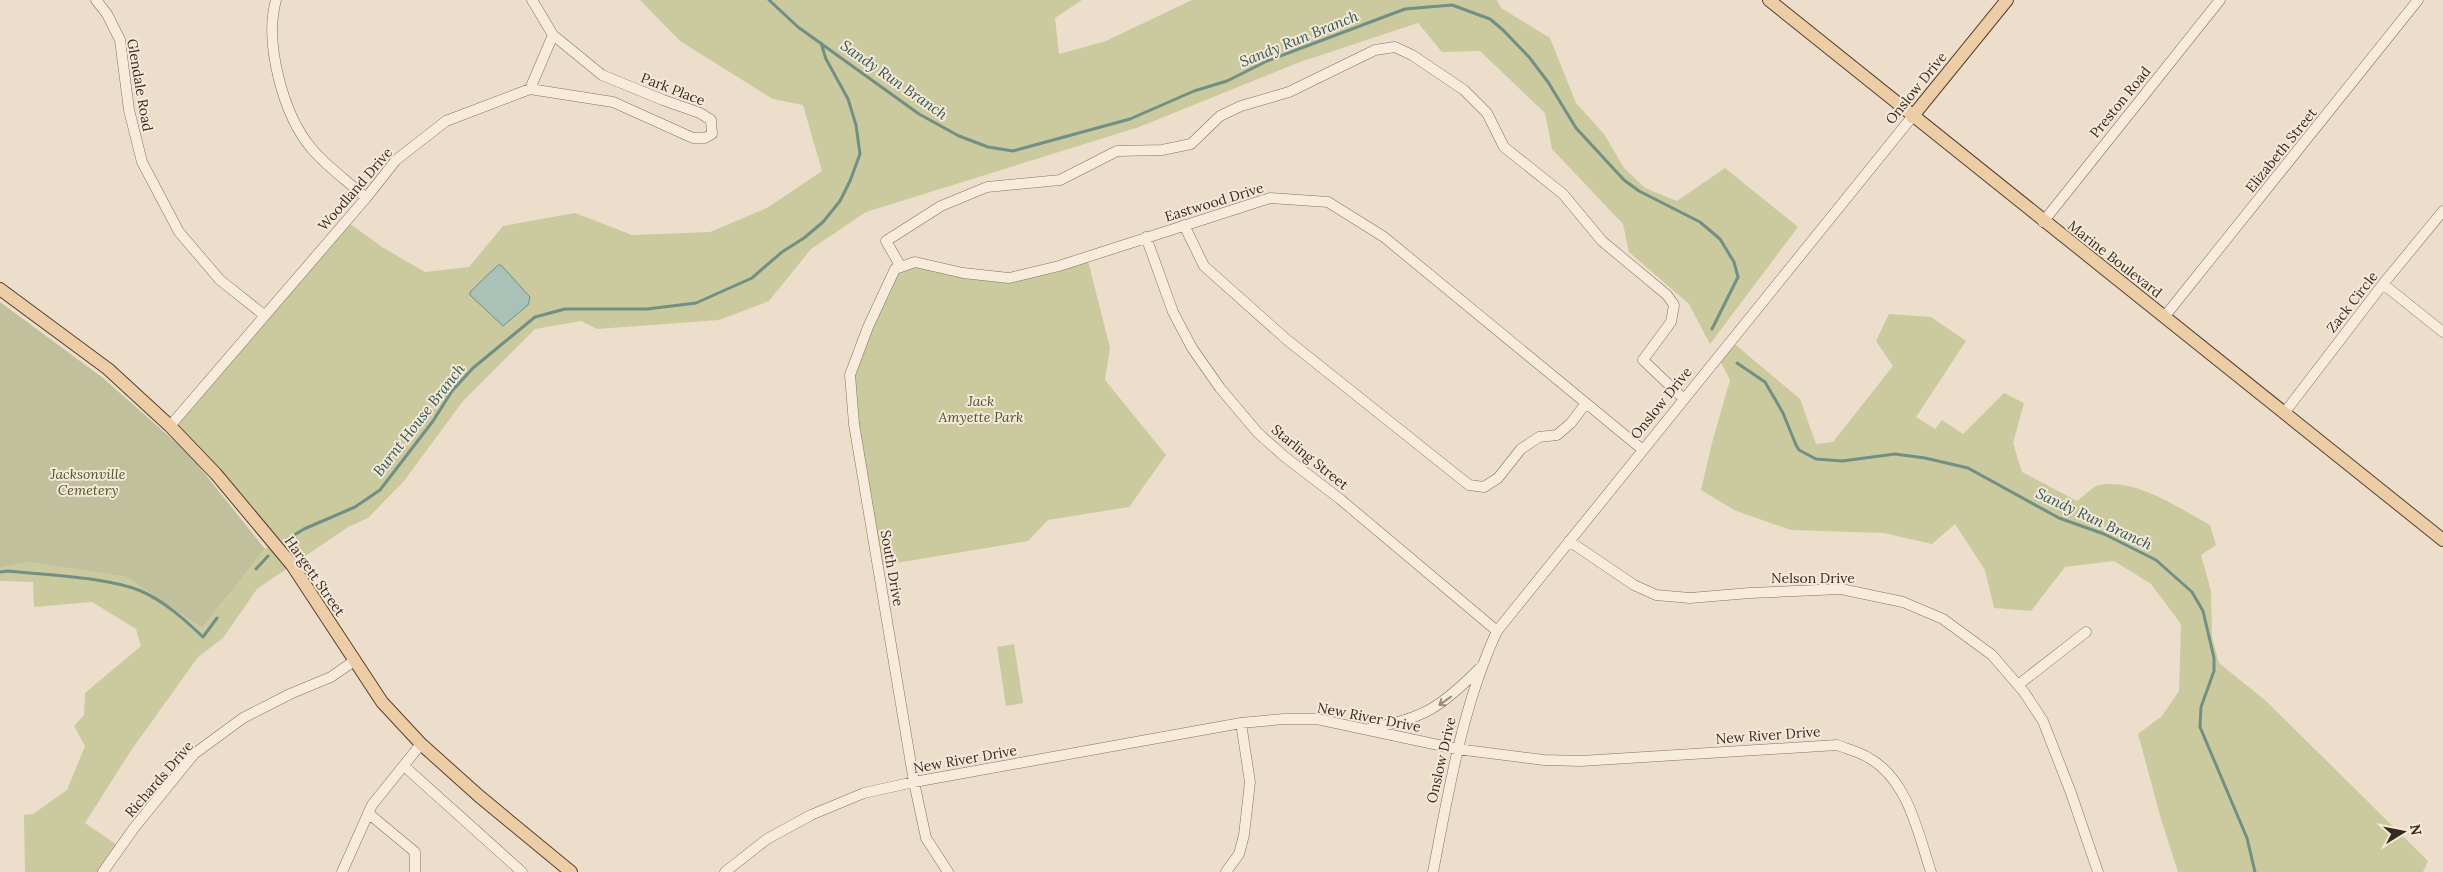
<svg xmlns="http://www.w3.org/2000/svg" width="2443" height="872" font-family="Lora,serif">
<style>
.green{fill:#caca9e}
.cemetery{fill:#c0c09c}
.water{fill:#aac1b7;stroke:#718f84}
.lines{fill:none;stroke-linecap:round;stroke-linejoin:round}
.stream{stroke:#718f84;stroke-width:3}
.minor-casing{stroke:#87705f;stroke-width:11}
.major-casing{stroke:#563f33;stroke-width:14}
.minor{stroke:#f7ecdc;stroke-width:10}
.major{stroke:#eccda5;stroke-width:12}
.oneway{stroke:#988b7e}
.labels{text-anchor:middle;stroke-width:4;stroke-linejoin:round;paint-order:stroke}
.street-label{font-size:14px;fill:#392a21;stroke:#f4e9d9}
.park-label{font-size:14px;font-style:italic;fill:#4e542a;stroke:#f4e9d9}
.water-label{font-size:15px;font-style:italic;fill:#325851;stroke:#f4e9d9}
</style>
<rect width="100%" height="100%" fill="#ecdeca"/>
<path class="green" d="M640 0H1082L1055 18 1059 54 1106 41 1192 0H1497L1501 8 1550 38 1576 103 1604 134 1624 168 1645 188 1677 201 1725 168 1798 227 1710 344 1689 304 1629 252 1623 224 1552 149 1545 113 1480 51 1442 52 1418 23 1300 62 1139 127 866 212 811 249 769 301 719 320 597 329 581 321 535 329 463 401 404 481 368 518 348 527 257 589 223 638 198 657 130 752 85 823 123 849 103 872H25L24 815 33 814 67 790 85 746 74 726 84 715 85 693 141 646 136 629 92 602 34 607 33 582 0 581V568L28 562 126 577 202 628 265 549 274 543 170 426 346 221 382 247 425 272 469 267 503 226 575 213 632 235 710 232 767 208 822 171 803 105 773 99 680 41Z
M1087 257 1110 348 1105 380 1166 455 1129 507 1048 520 1028 541 878 566 850 375 895 269 915 262 1009 278Z
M1889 314 1931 317 1966 341 1916 417 1935 429 1942 420 1963 434 2004 393 2024 403 2013 443 2022 472 2077 501C2083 497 2092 487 2099 485 2137 478 2178 508 2210 525L2216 545 2201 555 2211 591 2212 637 2219 663 2266 701 2428 861 2423 872H2178L2161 819 2138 734 2162 716 2179 691 2181 624 2151 584 2114 561 2065 567 2031 611 1994 608 1985 570 1955 524 1932 544 1884 533 1791 530 1734 510 1701 490 1712 443 1730 380 1718 357 1731 341 1800 399 1816 444 1833 442 1893 366 1876 341Z
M1014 644 1023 703 1006 706 997 647Z"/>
<path class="cemetery" d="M0 302 103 378 189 454 265 549 202 628 126 577 28 562 0 568Z"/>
<path class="water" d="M498 265H501L530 297 528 305 503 326 470 295V292Z"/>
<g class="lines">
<path class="stream" d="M769 0 798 27 919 114 959 136 988 147 1013 151 1130 119 1194 91 1227 81 1267 61 1405 9 1452 5 1490 19 1503 30 1529 57 1548 82 1576 128 1624 180 1639 191 1700 222 1720 239 1734 262 1738 277 1712 329
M1737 363 1765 382 1783 413 1796 445 1799 450 1816 459 1842 461 1895 454 1925 458 1968 468 2059 518 2104 534 2156 560 2192 592 2203 611 2214 658V671L2201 707 2200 727 2247 838 2255 872
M286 540 304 529 355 507 380 490 433 421 452 391 473 368 535 317 565 309H647L696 303 752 278 782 252 804 238 823 222 840 201 850 181 860 154 856 125 848 99 826 59 821 43
M256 569 268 556
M0 572 8 571C45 575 107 577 141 591 164 601 185 620 203 637L217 618"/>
<g class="minor-casing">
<path id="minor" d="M96 0 107 14 120 40 129 110 142 162 179 232 220 280 264 315
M276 0C264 43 283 115 312 149 327 167 349 182 366 198
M530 89 613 102 693 138H705L712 134 711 120 700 113 663 100 602 75 553 35 532 0
M2043 222 2220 0
M1184 225 1204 266 1286 339 1469 485 1484 487 1498 478 1521 449 1539 437 1557 435 1571 423 1586 403
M1146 237 1173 312 1192 348 1220 388 1258 433 1285 457 1340 499 1497 631
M901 267 886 241 941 206 987 187 1060 180 1117 151 1162 150 1191 144 1220 116 1241 106 1289 92 1375 50 1395 47 1412 55 1464 90 1487 113 1504 147 1563 194 1602 241 1667 295 1674 305 1671 322 1643 360 1684 399
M2383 284 2443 332
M2165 316 2418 0
M2285 412 2383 284 2443 211
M170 426 366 198 396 160 446 121 530 89 553 35
M1569 541 1634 585 1656 595 1690 598 1750 593 1841 589 1903 602 1943 619 1992 655 2024 692 2043 721 2071 793 2098 872
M2018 685 2086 632
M1371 728C1424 719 1442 706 1480 668
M404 766 522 872
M368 813 415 852V872
M103 872 134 828 194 754 243 718 290 694 331 677 354 661
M342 872 372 805 421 744
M725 872 767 839 811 815 864 793 914 782 1241 723 1284 719H1317L1457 749 1544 760 1581 761 1837 745C1847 749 1860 752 1869 758 1908 780 1918 833 1931 872
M948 872 926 838 914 782 854 424 850 375 868 327 895 269 915 262 963 273 1009 278 1059 266 1270 198 1328 202 1384 237 1643 450
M1226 872 1239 854 1244 835 1250 782 1241 723
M1433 872C1449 790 1462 707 1497 631L1912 117"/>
</g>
<g class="major-casing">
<path id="major" d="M1769 0C1993 181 2219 359 2443 540
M1912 117 2007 0
M0 289 108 369 170 426 216 474 292 565 382 702 421 744 479 796 571 872"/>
</g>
<use href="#minor" class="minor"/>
<use href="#major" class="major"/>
</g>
<defs><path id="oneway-shaft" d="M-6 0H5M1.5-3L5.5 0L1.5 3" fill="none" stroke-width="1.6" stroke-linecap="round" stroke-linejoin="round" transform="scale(1.25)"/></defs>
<use class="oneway" href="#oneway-shaft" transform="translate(1445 701) rotate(144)"/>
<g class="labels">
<g class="street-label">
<text transform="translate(140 85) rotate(80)" y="5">Glendale Road</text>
<text transform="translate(1916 88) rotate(-51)" y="5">Onslow Drive</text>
<text transform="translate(673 89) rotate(21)" y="5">Park Place</text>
<text transform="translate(2120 102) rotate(-51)" y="5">Preston Road</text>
<text transform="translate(2281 150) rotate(-51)" y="5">Elizabeth Street</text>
<text transform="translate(355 189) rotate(-49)" y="5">Woodland Drive</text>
<text transform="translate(1214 202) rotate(-17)" y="5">Eastwood Drive</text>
<text transform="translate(2115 259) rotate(38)" y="5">Marine Boulevard</text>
<text transform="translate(2352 302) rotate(-52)" y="5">Zack Circle</text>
<text transform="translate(1661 403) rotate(-51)" y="5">Onslow Drive</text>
<text transform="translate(1310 457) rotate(39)" y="5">Starling Street</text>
<text transform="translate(892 568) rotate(80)" y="5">South Drive</text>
<text transform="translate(315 576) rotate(55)" y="5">Hargett Street</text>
<text x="1813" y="583">Nelson Drive</text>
<text transform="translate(1369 717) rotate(11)" y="5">New River Drive</text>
<text transform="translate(1768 735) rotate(-4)" y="5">New River Drive</text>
<text transform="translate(965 759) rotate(-10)" y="5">New River Drive</text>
<text transform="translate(1441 760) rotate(-77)" y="5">Onslow Drive</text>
<text transform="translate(159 779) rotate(-49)" y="5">Richards Drive</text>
</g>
<g class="park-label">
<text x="981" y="406">Jack<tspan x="981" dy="16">Amyette Park</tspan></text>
<text x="88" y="479">Jacksonville<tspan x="88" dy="16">Cemetery</tspan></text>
</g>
<g class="water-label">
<text transform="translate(1299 39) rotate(-22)" y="5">Sandy Run Branch</text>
<text transform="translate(894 80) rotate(35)" y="5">Sandy Run Branch</text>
<text transform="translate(419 420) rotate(-52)" y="5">Burnt House Branch</text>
<text transform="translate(2094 519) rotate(25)" y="5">Sandy Run Branch</text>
</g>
</g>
<g transform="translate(2403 832) rotate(80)" stroke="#f4e9d9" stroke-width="4" paint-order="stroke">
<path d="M0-4L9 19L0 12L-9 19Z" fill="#392a21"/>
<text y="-8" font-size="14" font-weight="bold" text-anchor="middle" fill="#392a21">N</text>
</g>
</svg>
